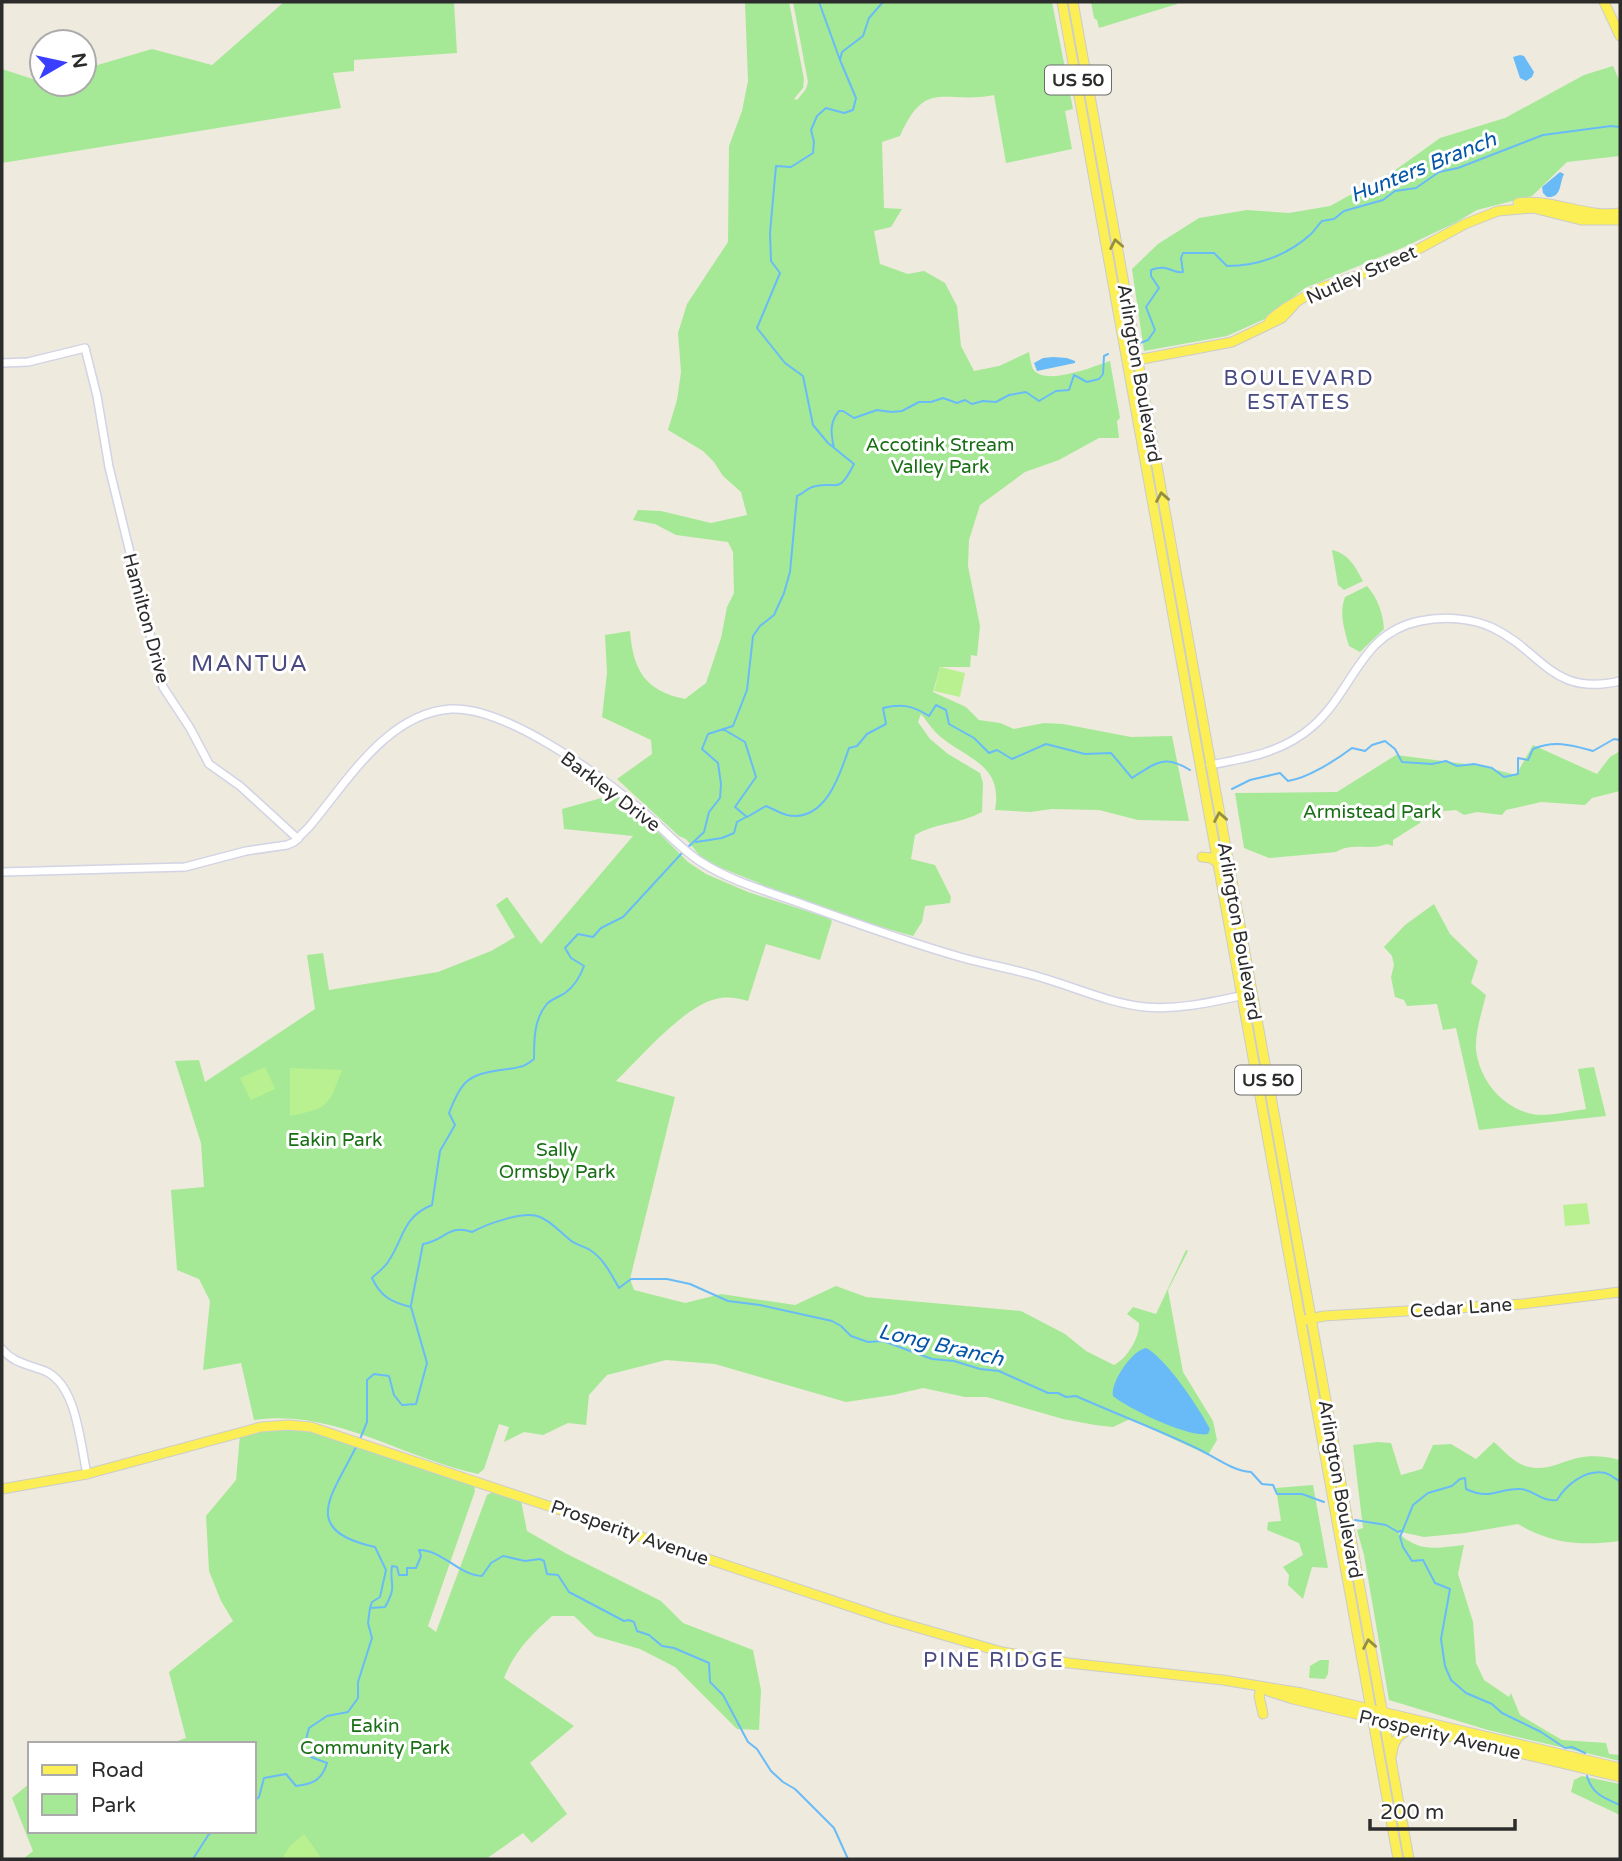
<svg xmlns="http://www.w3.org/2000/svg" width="1622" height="1861" font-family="'Varela Round',sans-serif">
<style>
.green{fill:#a5e996}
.pitch{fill:#b9f191}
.water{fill:#69bbf8}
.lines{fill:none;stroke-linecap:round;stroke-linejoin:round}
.stream{stroke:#69bbf8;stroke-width:2}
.minor-casing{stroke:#d2d3e5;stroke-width:10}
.major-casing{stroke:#ccc;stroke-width:11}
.minor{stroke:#fff;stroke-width:7}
.major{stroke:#fbef55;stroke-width:9}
.oneway{stroke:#948e40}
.labels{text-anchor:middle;stroke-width:6;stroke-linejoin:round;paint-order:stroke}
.shield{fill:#fff;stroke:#6b6b6b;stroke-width:2}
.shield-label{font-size:18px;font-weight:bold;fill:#2c2c2c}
.street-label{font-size:19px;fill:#2c2c2c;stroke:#fff}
.park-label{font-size:19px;fill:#196f15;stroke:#fff}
.water-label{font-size:21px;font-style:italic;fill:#0355a8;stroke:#fff}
.neighbourhood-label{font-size:21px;letter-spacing:2px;fill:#484980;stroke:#fff}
.quarter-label{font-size:23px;letter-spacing:2px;fill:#484980;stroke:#fff}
</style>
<rect width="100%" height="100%" fill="#eeeadd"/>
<path class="green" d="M284 2H454L457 53 354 60V71L333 73 341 108 2 163V69L42 82V84H84V69L152 49 212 65Z
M745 2H789L804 79 803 88 794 99 797 100 806 89 808 82 793 2H1052L1073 109 1065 111 1072 149 1006 163 994 95C944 105 926 77 900 136L882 142 884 208 902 209 891 227 874 231 880 264 908 274 924 271 945 283 957 306 961 346 974 371 999 366 1029 352C1030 357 1031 365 1033 369 1044 387 1095 366 1110 361L1120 418 1117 421 1119 438H1099L1059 460 1025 472 980 505 969 540 968 566 980 626 977 656 971 655 970 667H940L933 692 966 707 979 720 1000 723 1014 729 1044 723 1063 724 1131 737 1172 736 1189 821 1138 820 1099 810 1052 809 1030 812 995 810C1003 766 970 760 942 738 933 731 927 721 921 714L918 722 930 739 948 754 980 773 983 783 982 812C960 824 935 823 915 835L911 859 935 865 951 897 950 903 925 906 922 922 913 936 839 915 760 886 759 883 714 865 700 856 686 839 679 836 617 779 652 754 651 740 602 717 607 673 605 635 630 631C633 670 645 691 685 699L706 683 721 638 727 607 734 593 733 552 728 542 676 535 655 524 633 520 638 510 661 511 711 523 747 515 741 492 723 476 714 462 703 451 668 430 677 400 681 372 678 333 687 304 728 242 729 146 742 111 748 81Z
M1091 2H1178L1177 4 1099 28 1097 20 1094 18Z
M1613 66 1620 82V156L1567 162 1532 196 1477 210 1455 223 1402 248 1305 288 1267 318 1227 336 1144 351 1132 269 1158 244 1199 218 1247 210 1289 213 1330 206 1394 171 1440 138 1505 118 1584 75Z
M1332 550C1349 554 1355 566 1363 581L1344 590 1338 585Z
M1367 586C1378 598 1383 614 1384 629L1360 652 1349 646C1344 628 1339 614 1345 597Z
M1533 745 1597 774 1610 757 1620 751V791L1592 798 1585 805 1541 802 1506 810 1502 815 1477 812 1464 815 1456 810 1433 812 1422 817 1420 823 1393 840V846L1387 844C1370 851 1352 842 1336 852L1269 858 1244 848 1235 793 1337 792 1396 755 1481 766 1516 775Z
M616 794 647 821 688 862 706 874 748 892 828 918 832 921 820 960 766 944 748 1001C737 998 727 996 716 999 684 1006 640 1058 616 1081L675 1097 630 1279 634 1290 685 1303 721 1294 795 1305 836 1286 866 1297 1021 1311 1065 1334 1086 1351 1114 1365C1127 1359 1140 1337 1139 1323L1127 1314 1133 1307 1156 1314 1186 1250 1188 1251 1168 1290 1183 1372 1213 1421 1217 1440 1208 1455 1130 1419 1113 1427 1095 1425 1063 1419 987 1397H965L923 1388 893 1395 846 1402 715 1364 666 1360 607 1375 589 1395 586 1425 568 1423 543 1435 524 1432 504 1442 509 1427 499 1424 484 1469 478 1474C403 1458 333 1408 254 1420L241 1363 203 1370 210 1301 199 1279 177 1270 171 1190 204 1187 201 1143 175 1061 199 1060 205 1082 315 1009 307 955 323 953 329 990 438 972 491 951 515 937 496 905 507 897 541 944 633 836 564 829 562 809Z
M1434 904 1450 934 1478 961 1471 983 1486 995C1482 1011 1475 1033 1476 1049 1479 1079 1501 1107 1532 1114 1545 1117 1572 1111 1586 1109L1578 1069 1594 1067 1606 1116 1479 1130 1456 1028 1443 1030 1437 1004 1407 1006 1404 1000 1395 997 1391 977 1394 965 1392 956 1384 947 1405 925Z
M291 1428 315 1432 474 1485 475 1491 428 1626 436 1632 487 1495 493 1492 521 1501 527 1531 567 1554 661 1601 683 1623 753 1650 761 1690 759 1730 737 1729 675 1667 640 1649 595 1636 574 1616H552C531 1635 514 1652 504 1678L574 1726 530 1763 567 1814 532 1843 523 1833 486 1859H23L33 1851 12 1798 30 1783V1831H254V1744H169L186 1738 169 1672 233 1621 221 1601 209 1571 206 1516 236 1480 240 1435 258 1430Z
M1378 1442 1391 1443 1401 1475 1422 1469 1433 1445 1451 1444 1476 1459 1494 1442C1504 1451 1516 1465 1529 1467 1547 1471 1561 1462 1577 1458 1590 1455 1607 1456 1620 1460V1541C1582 1546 1551 1544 1518 1524L1465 1533 1424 1537 1396 1531C1419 1553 1434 1548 1464 1545L1458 1574 1473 1622 1476 1663 1484 1680 1509 1697 1511 1693 1520 1715 1562 1740 1606 1743 1609 1754 1620 1755V1761L1488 1730 1389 1700 1364 1555 1357 1530 1363 1528 1353 1445Z
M1313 1485 1328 1568 1312 1567 1303 1599 1288 1585 1289 1575 1283 1567 1303 1555 1299 1543 1267 1530 1268 1522 1281 1521 1276 1488Z
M1320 1660H1329L1328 1674 1325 1679 1309 1678 1310 1666Z
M1582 1776 1620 1784V1815L1571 1792 1574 1780Z"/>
<path class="pitch" d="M940 667 965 673 960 697 934 691Z
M265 1067 275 1089 251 1100 240 1078Z
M290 1068 342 1070C328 1107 329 1108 290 1116Z
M1587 1203 1590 1224 1565 1226 1563 1205Z
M304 1834 322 1859H282L289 1847Z"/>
<path class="water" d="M1520 55 1524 56 1534 72 1532 77 1526 81 1520 78 1513 57Z
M1560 172 1564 174C1559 184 1562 198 1547 197L1543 193 1542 187Z
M1053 357 1067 358 1075 361V363L1037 371 1034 363 1043 358Z
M1146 1348C1166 1358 1199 1408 1210 1429L1208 1434C1189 1438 1129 1409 1113 1396 1110 1383 1132 1350 1146 1348Z"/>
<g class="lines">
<path class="stream" d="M819 2 840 60
M1140 343 1148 340 1155 330 1146 307 1159 288 1151 276V270C1169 263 1171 274 1183 272L1181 258 1183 253H1214L1227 266C1258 266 1288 255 1311 234 1315 230 1318 225 1322 221L1334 219 1344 211 1383 200 1395 191 1416 188 1439 172 1458 168 1543 135 1611 126 1620 127
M834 448C831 434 829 423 839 411H843L854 418 877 410 891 412 902 411 919 402H931L943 398 957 403 965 400 972 404 983 401 996 402 1009 395 1026 392 1039 401 1056 391 1069 390 1074 375 1087 382 1099 379 1103 374 1104 356 1108 354
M723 729 745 742 756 777 735 807 747 817 766 806C773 809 780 813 787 815 825 823 840 775 849 748L857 746 867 734 886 724 883 708C902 703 913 706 929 716L936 705 946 710 949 724 974 738 989 753 997 750 1012 759 1046 744 1085 754 1111 753 1132 778C1155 763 1164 754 1190 770
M1232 789 1250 780 1280 773 1288 781C1308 778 1336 760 1352 748L1365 751 1372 745 1385 741 1395 749 1402 762 1432 764 1446 761 1457 766 1474 764 1492 768 1504 777 1518 774V758L1528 760 1533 749C1555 740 1571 745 1593 751L1614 739 1620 740
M696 842 722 838 734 833 737 822 746 817
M686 849 704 832 709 812 720 798 721 784 718 763 702 749 708 734 733 726 747 690 753 636 760 626 774 615 784 593 790 572 797 496C802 494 807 489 812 487 837 479 837 498 854 464L828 443 813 425 803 376 785 363 757 328 780 273 771 261 770 233 776 166 791 167 813 153 814 142 811 130 817 116 826 108 844 113 853 110 856 98 840 60 842 52 863 36 869 18 883 2
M411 1305 423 1244C446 1240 448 1224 472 1232 487 1224 525 1210 540 1217 552 1222 560 1232 570 1240 576 1245 584 1246 590 1250 604 1259 611 1274 619 1288L631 1279H667L690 1284 728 1301 760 1305 832 1321 841 1326 851 1336 868 1342 883 1341 932 1359 954 1361 980 1369 999 1371 1048 1393H1058L1066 1397 1076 1396C1114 1413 1154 1428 1192 1446 1211 1454 1231 1471 1251 1472L1262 1484 1273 1485 1277 1494H1302L1324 1502
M360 1439 367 1422V1380L374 1374 389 1376 394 1395 402 1405 416 1404 427 1363 411 1307C391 1302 381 1297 372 1278 377 1273 384 1268 388 1262 404 1239 402 1217 432 1205L440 1151 455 1125 449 1113C463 1077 470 1074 508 1069 520 1067 525 1067 534 1059 534 1040 534 1020 546 1005 551 999 559 997 565 993 575 986 580 977 584 966L571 958 565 948 578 934 593 937 601 928 623 917 682 853
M1355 1520 1386 1525 1398 1532 1401 1531
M370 1608 385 1607C398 1584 389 1586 392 1566L397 1567 399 1575H407V1568H416L421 1556 419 1550C443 1550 458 1575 482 1576L491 1563 503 1556 525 1561 540 1559 544 1561 547 1574 558 1575 569 1592 624 1621 629 1620 634 1622 637 1631 649 1635 662 1646 674 1648 709 1663 710 1682 723 1695 748 1742 757 1749 771 1771 783 1782 795 1789 834 1828 848 1859
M1585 1753 1572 1747 1565 1748 1541 1732 1502 1713 1492 1704 1466 1693 1451 1680 1445 1666 1441 1639 1450 1589 1435 1583 1423 1560 1412 1561 1403 1547 1400 1537 1413 1505 1428 1493 1452 1486 1460 1479 1465 1478 1466 1489C1491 1501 1498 1488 1520 1489 1533 1489 1540 1502 1557 1500 1566 1485 1585 1469 1605 1473 1610 1474 1615 1479 1620 1481
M1587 1776C1592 1794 1604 1798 1620 1805
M254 1801 259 1797 264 1778 286 1774 296 1786C313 1784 322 1780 327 1763L311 1757 303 1751 309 1728 327 1716 348 1712 358 1698V1682L372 1638 368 1623 370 1608 372 1602 380 1597 386 1570 375 1547C299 1530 332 1496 356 1447
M193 1859 209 1834 218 1831"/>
<g class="minor-casing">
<path id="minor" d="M2 363 28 362 85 348 97 396 109 467 163 687 190 728 209 764 240 786 298 839
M1210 765C1248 758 1284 752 1313 726 1354 690 1360 633 1420 621 1444 616 1472 618 1493 628 1543 652 1552 697 1620 681
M2 872 185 867 246 851 287 845 294 842 309 827C347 782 387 713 451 709 505 706 600 775 641 810 661 826 679 848 701 862 729 880 763 890 794 901 849 921 904 941 960 957 984 964 1009 968 1033 975 1070 985 1107 1003 1145 1007 1179 1010 1212 1002 1245 995
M2 1349C13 1363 30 1365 45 1371 77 1385 80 1443 87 1474"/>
</g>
<g class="major-casing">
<path id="major" d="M1062 2 1398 1859
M1073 2 1409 1859
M1604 2 1620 36
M1518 203C1553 198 1585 218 1620 213
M1268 324 1271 319 1284 309 1320 288 1387 266 1465 224 1498 211 1533 208 1581 220H1620
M1132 361 1232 342 1282 318 1294 305
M1202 857 1211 858 1218 863
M1305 1320 1324 1316 1522 1304 1620 1292
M2 1489 87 1474 261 1427 288 1425 311 1427 888 1619 1002 1652 1069 1663 1223 1680 1302 1693 1620 1768
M1261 1687 1259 1696 1263 1714
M1268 1691 1293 1699 1620 1777
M1392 1754C1393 1739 1401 1732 1415 1728"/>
</g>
<use href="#minor" class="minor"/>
<use href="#major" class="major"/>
</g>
<defs><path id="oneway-chevron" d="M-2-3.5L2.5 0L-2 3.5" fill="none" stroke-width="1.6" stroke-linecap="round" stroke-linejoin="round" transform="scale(1.75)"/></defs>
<g class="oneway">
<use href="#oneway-chevron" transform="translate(1116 244) rotate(-101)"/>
<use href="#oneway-chevron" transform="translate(1162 497) rotate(-100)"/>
<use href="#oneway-chevron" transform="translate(1220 817) rotate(-100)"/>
<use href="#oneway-chevron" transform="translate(1369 1644) rotate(-100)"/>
</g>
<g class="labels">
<g class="shield">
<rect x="1045" y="65.5" width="66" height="29" rx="5"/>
<rect x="1235" y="1065.5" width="66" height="29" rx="5"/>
</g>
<g class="shield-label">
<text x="1078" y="86">US 50</text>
<text x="1268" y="1086">US 50</text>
</g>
<g class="street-label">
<text transform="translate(1361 274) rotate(-24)" y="7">Nutley Street</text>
<text transform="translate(1140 373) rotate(80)" y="7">Arlington Boulevard</text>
<text transform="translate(147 618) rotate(75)" y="7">Hamilton Drive</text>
<text transform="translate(611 791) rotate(37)" y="7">Barkley Drive</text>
<text transform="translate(1240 931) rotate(80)" y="7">Arlington Boulevard</text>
<text transform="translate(1461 1307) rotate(-4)" y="7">Cedar Lane</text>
<text transform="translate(1341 1489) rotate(80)" y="7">Arlington Boulevard</text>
<text transform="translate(630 1532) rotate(19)" y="7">Prosperity Avenue</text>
<text transform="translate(1440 1734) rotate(13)" y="7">Prosperity Avenue</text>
</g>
<g class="park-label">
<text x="940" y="451">Accotink Stream<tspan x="940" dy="22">Valley Park</tspan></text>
<text x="1372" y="818">Armistead Park</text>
<text x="335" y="1146">Eakin Park</text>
<text x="557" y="1156">Sally<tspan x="557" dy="22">Ormsby Park</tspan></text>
<text x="375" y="1732">Eakin<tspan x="375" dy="22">Community Park</tspan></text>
</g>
<g class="water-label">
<text transform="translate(1423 167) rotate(-22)" y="7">Hunters Branch</text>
<text transform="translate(941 1345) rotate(13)" y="7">Long Branch</text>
</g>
<g class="neighbourhood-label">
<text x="1299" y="385">BOULEVARD<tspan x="1299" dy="24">ESTATES</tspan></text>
<text x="994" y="1667">PINE RIDGE</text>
</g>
<g class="quarter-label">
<text x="250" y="671">MANTUA</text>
</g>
</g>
<rect width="1622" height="1861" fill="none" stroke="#2c2c2c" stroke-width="7"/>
<rect x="28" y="1742" width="228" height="91" fill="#ffffff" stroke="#ababab" stroke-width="2"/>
<rect x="42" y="1765" width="35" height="10" fill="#fbef55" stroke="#ababab" stroke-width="2"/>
<text x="91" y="1777" font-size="21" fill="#2c2c2c">Road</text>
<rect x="42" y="1794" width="35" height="21" fill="#a5e996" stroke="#ababab" stroke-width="2"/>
<text x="91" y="1812" font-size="21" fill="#2c2c2c">Park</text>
<g transform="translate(63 63) rotate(81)"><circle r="33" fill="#ffffff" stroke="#ababab" stroke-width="2"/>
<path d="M0-5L12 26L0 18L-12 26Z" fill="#393eff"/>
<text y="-10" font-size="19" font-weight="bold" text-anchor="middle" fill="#2c2c2c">N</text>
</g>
<path d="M1370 1819v10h145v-10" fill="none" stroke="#2c2c2c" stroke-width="3.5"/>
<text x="1380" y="1819" font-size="21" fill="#2c2c2c" stroke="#ffffff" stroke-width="5" paint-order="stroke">200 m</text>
</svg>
